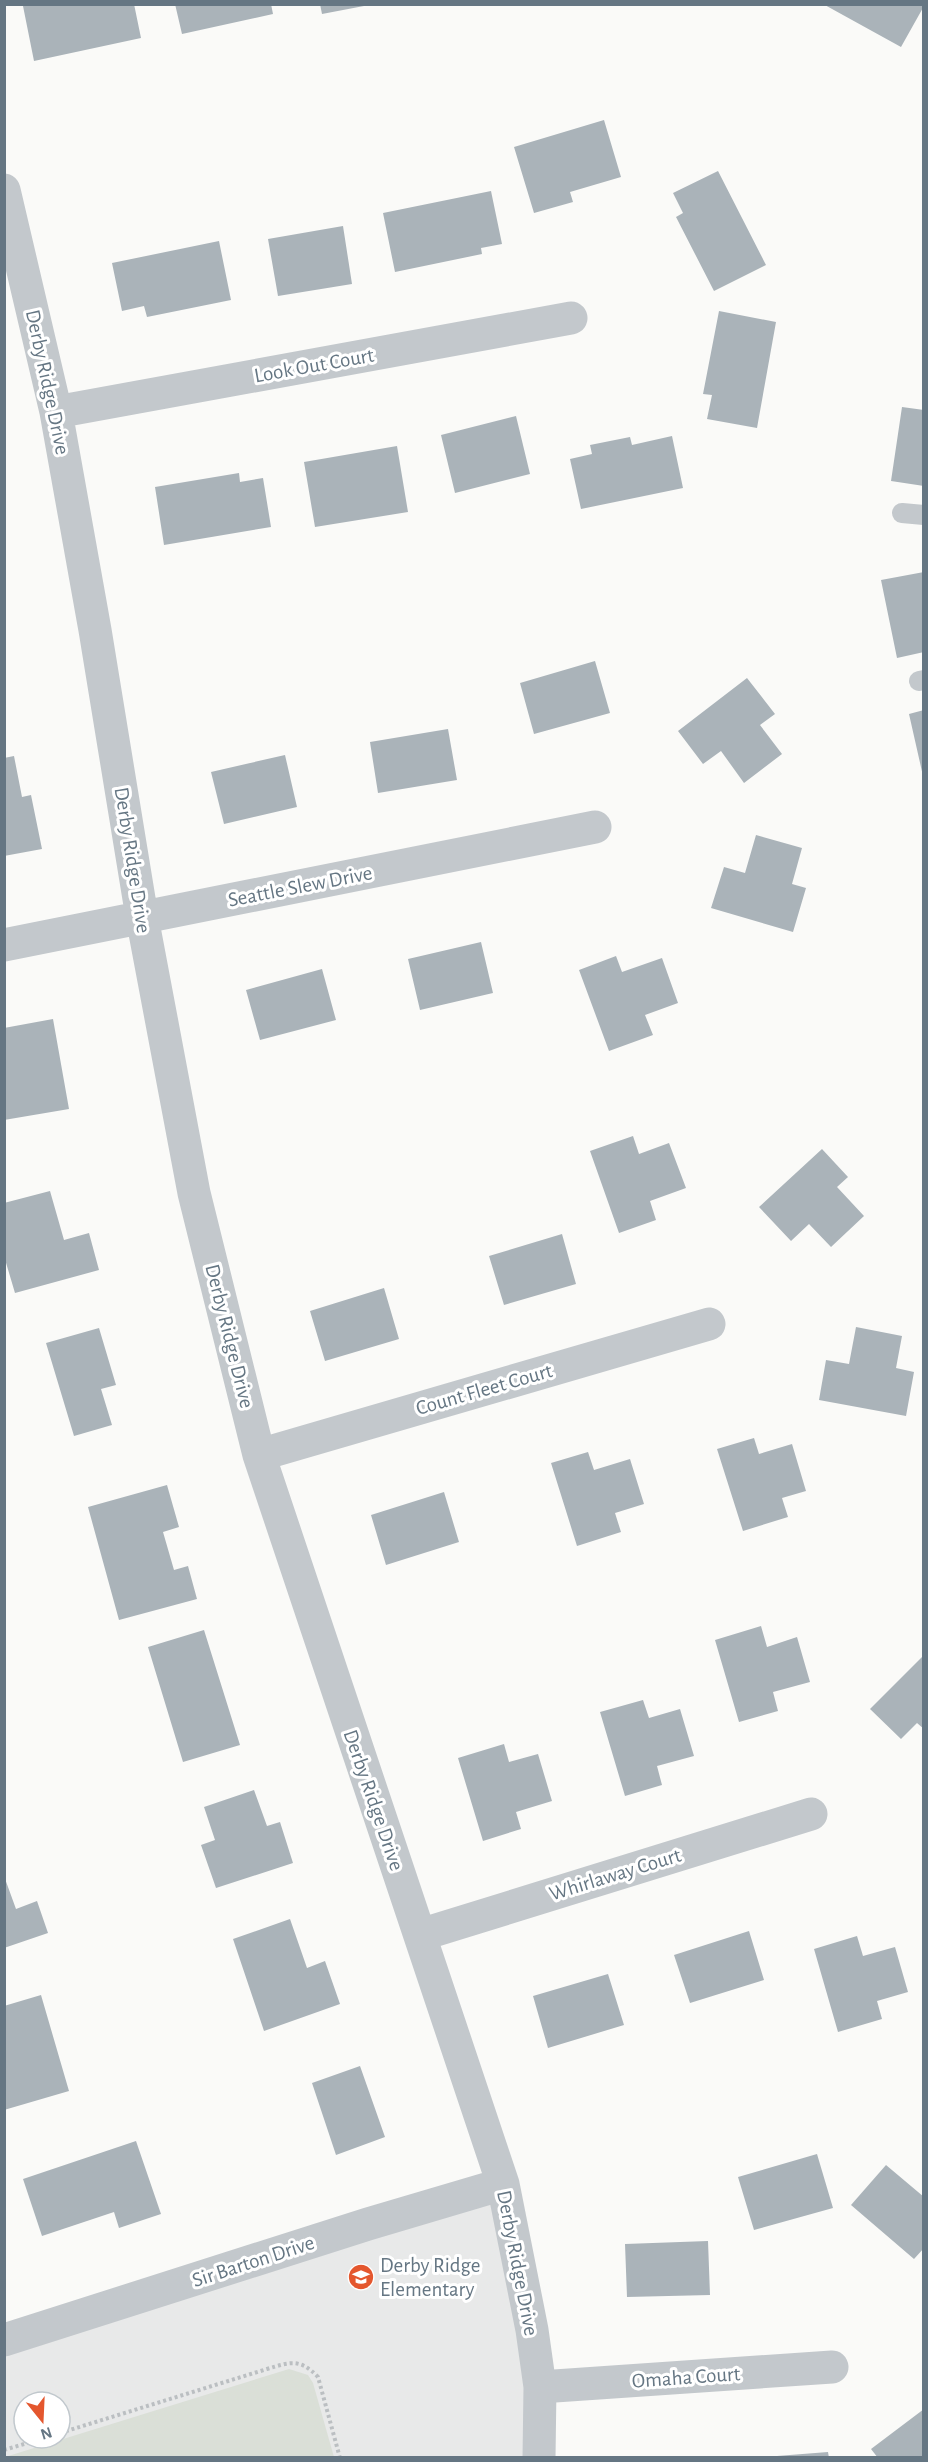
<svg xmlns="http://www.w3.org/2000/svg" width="928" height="2462" font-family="'Alegreya Sans',sans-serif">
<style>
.built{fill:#e8e9e9;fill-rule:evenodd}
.green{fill:#dadfd7}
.building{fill:#aab3b9}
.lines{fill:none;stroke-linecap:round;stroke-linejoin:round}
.path{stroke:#bbbfc2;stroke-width:4;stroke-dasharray:3 3;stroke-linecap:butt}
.service{stroke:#c3c8cc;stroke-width:20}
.minor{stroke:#c3c8cc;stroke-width:33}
.labels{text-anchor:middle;stroke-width:6;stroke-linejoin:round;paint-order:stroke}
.street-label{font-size:21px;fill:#657683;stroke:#fff}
.poi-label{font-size:21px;fill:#657683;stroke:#fff;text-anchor:start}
</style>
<rect width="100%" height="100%" fill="#fafaf8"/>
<path class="built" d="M503 2184 539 2457H5L4 2340ZM24 2402H60V2438H24Z"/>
<path class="green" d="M289 2369 308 2375 313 2383 334 2457H5Z"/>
<path class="building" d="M28 4H134L141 38 34 61 23 6Z
M175 4H271L273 14 182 34Z
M320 4H364V6L322 14Z
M823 4H924V6L901 47Z
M604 120 621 177 570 192 573 202 534 213 514 147Z
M718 171 766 265 714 291 676 217 683 213 673 193Z
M491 191 502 244 481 248 482 254 395 272 383 213Z
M343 226 352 284 278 296 268 239Z
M219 241 231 300 147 317 144 306 122 311 112 263Z
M719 311 776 322 757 428 707 419 712 395 703 394Z
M902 407 924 410V486L891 481Z
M516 416 530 474 455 493 441 435Z
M672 436 683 488 581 509 570 459 592 454 590 445 630 437 632 445Z
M397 446 408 512 315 527 304 462Z
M239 473 240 482 263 478 271 527 164 545 155 487Z
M924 572V652L897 658 881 580Z
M595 661 610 713 534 734 520 683Z
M747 678 775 714 760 725 782 754 744 783 721 751 703 764 678 731Z
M924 710V776H923L909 714Z
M448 729 457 780 378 793 370 742Z
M285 755 297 807 224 824 211 772Z
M14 756 22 797 31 795 42 849 4 856V758Z
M756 835 802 848 792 884 806 888 793 932 711 908 724 867 745 873Z
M481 942 493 993 420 1010 408 959Z
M616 956 622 972 662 958 678 1003 645 1015 653 1035 609 1051 579 970Z
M322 969 336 1020 260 1040 246 990Z
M53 1019 69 1109 4 1120V1028Z
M633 1136 639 1154 669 1143 686 1188 650 1201 656 1220 619 1233 590 1151Z
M822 1149 848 1177 837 1187 864 1216 831 1247 809 1224 791 1241 759 1207Z
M50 1191 64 1240 89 1233 99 1270 15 1293 4 1256V1203Z
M562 1234 576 1284 504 1305 489 1256Z
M384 1288 399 1339 325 1361 310 1311Z
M856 1327 902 1336 896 1368 914 1372 906 1416 819 1400 826 1360 849 1364Z
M99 1328 116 1385 101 1389 112 1425 74 1436 46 1343Z
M754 1438 759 1454 792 1444 806 1491 782 1498 788 1517 743 1531 717 1449Z
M588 1452 594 1470 630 1459 644 1504 615 1513 621 1532 577 1546 551 1463Z
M167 1485 179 1527 163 1532 174 1570 188 1566 197 1599 119 1620 88 1507Z
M444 1492 459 1542 386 1565 371 1515Z
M761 1626 767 1647 797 1637 810 1682 773 1692 778 1711 739 1722 715 1640Z
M204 1630 240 1745 183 1762 148 1647Z
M924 1655V1729L917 1723 901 1739 870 1709Z
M643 1700 649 1718 680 1709 694 1756 657 1766 662 1785 625 1796 600 1712Z
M504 1744 509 1762 538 1754 552 1801 516 1812 521 1829 483 1841 458 1758Z
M254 1790 267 1826 280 1822 293 1863 216 1888 201 1845 215 1840 204 1807Z
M4 1876 16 1909 37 1901 48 1933 4 1948Z
M290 1919 307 1968 325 1961 340 2004 264 2031 233 1939Z
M749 1931 764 1980 690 2003 674 1955Z
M857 1936 863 1956 895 1947 908 1992 877 2001 882 2019 838 2032 814 1949Z
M608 1974 624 2025 548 2048 533 1996Z
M41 1995 69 2091 4 2110V2006Z
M360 2066 385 2137 336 2155 312 2083Z
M136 2141 161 2214 119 2228 114 2212 42 2236 23 2179Z
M817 2154 833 2208 754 2230 738 2177Z
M886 2165 924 2197V2248L914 2259 851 2205Z
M708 2241 710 2295 627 2297 625 2244Z
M924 2409V2458H878L871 2449Z
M828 2452 829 2458H777V2456Z"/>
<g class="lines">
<path class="path" d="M60 2433 267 2369C290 2362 300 2358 318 2377L340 2458
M4 2450 44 2438"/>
<path class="service" d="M902 513 924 515
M919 681 924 680"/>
<path class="minor" d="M4 190 56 412 95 630 142 917 194 1193 259 1455 503 2184 532 2330 540 2387 539 2458
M56 412 571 318
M4 945 595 827
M259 1455 709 1324
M420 1935 811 1814
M4 2340 368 2224 503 2184
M540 2387 832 2367"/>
</g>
<defs>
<g id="school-disc" transform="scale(1.35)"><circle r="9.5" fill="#e4572e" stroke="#fff"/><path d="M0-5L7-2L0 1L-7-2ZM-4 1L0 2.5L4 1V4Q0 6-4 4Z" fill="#fff"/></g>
</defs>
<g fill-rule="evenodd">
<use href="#school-disc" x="361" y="2277"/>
</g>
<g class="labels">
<g class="street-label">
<text transform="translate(314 365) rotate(-10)" y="7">Look Out Court</text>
<text transform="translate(48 382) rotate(78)" y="7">Derby Ridge Drive</text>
<text transform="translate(133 860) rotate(81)" y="7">Derby Ridge Drive</text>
<text transform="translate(300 886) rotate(-11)" y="7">Seattle Slew Drive</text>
<text transform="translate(230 1336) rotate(76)" y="7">Derby Ridge Drive</text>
<text transform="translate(484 1389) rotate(-16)" y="7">Count Fleet Court</text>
<text transform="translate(374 1800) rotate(71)" y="7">Derby Ridge Drive</text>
<text transform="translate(615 1874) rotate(-17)" y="7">Whirlaway Court</text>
<text transform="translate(253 2261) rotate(-18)" y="7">Sir Barton Drive</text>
<text transform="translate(518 2263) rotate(79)" y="7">Derby Ridge Drive</text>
<text transform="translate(686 2377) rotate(-4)" y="7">Omaha Court</text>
</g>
<g class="poi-label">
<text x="380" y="2272">Derby Ridge<tspan x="380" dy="24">Elementary</tspan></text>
</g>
</g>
<rect width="928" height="2462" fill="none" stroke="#657683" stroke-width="12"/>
<g transform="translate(42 2420) rotate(162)"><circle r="28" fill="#ffffff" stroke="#c1c8cd" stroke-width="1.5"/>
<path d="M0-4.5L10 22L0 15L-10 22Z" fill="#e4572e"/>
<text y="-9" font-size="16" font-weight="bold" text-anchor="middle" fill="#657683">N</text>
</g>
</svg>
